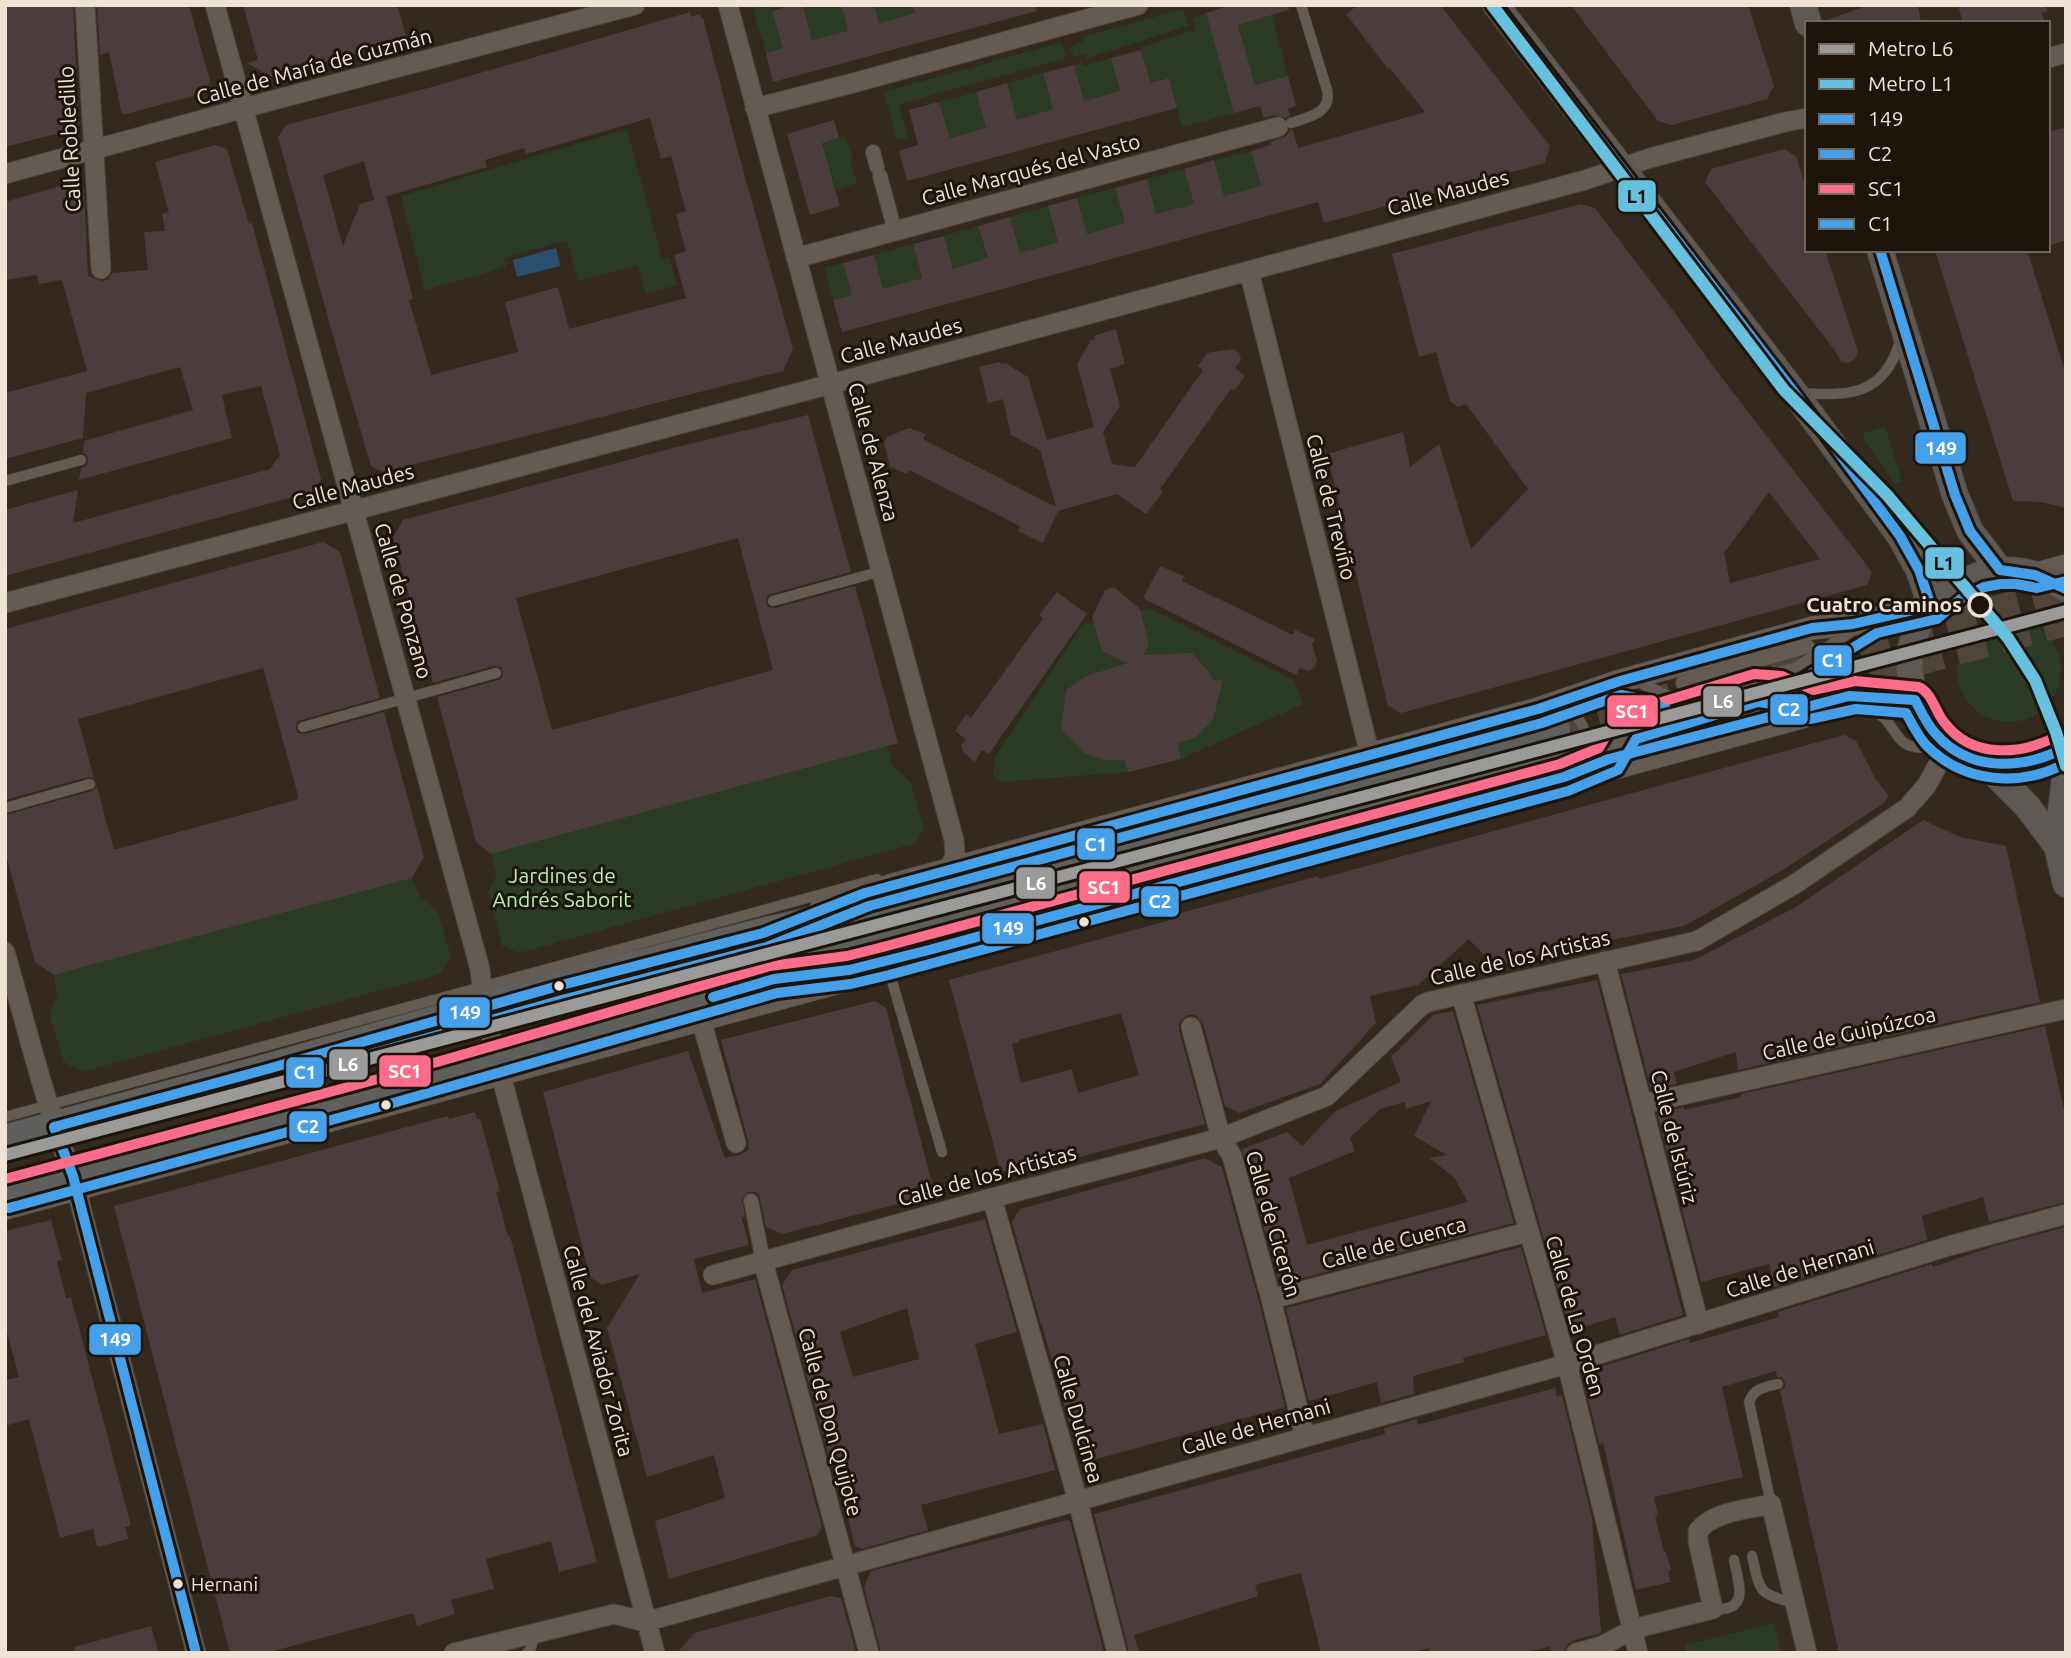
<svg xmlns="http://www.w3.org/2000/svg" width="2071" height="1658" font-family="Ubuntu,sans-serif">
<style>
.green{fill:#2b3b25}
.water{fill:#294f6f}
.building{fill:#4b3d3d;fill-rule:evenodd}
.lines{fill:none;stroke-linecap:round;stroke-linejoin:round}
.primary-tunnel{stroke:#50453a;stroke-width:30;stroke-dasharray:30 15;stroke-linecap:butt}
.service-casing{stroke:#4d443b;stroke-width:11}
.pedestrian-casing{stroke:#4d443b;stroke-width:16}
.minor-casing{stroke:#4d443b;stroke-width:21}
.tertiary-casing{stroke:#4d443b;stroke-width:24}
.secondary-casing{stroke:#4d443b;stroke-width:28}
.primary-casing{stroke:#4d443b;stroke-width:32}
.service{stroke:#635b54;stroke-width:10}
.pedestrian{stroke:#635b54;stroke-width:14}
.minor{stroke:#635b54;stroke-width:19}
.tertiary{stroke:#635b54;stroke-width:23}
.secondary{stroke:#5e5954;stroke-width:26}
.primary{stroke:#5f5f5d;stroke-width:30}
.bus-1-casing{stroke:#1d140c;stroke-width:16}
.bus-2-casing{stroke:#1d140c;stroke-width:16}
.bus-3-casing{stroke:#1d140c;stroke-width:16}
.bus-4-casing{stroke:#1d140c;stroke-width:16}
.bus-1{stroke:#46a0e9;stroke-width:10}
.bus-2{stroke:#46a0e9;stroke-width:10}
.bus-3{stroke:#fb6d88;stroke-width:10}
.bus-4{stroke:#46a0e9;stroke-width:10}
.metro-1-casing{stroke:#1d140c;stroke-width:18}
.metro-2-casing{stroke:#1d140c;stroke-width:18}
.metro-1{stroke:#9a9a9a;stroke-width:12}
.metro-2{stroke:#67c0dd;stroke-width:12}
.stop-dot{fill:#1d140c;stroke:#efe2d7;stroke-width:3.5}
.bus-dot{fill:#efe2d7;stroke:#1d140c;stroke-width:2.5}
.labels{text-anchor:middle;stroke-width:6;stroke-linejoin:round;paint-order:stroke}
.bus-label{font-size:19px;fill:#efe2d7;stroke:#1d140c;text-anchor:start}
.street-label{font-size:21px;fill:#efe2d7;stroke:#1d140c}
.stop-label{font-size:21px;font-weight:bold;fill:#efe2d7;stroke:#1d140c;text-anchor:end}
.park-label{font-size:21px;fill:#b6f0ac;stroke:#1d140c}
.line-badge{stroke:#1d140c;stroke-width:2.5}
.badge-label{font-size:19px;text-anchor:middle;font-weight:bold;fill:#fff}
.pale-badge-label{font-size:19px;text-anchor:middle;font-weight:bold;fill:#111}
</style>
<rect width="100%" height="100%" fill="#34291e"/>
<path class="green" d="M752 5H771L783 48 766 53Z
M803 5H841L848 31 812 41Z
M874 5H913L915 14 879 23Z
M1183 9 1188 26 1087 58 1085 54 1074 57 1070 46 1084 41 1083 37Z
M1206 13 1234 113 1182 127 1169 78 1151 83 1141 47 1195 30 1192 18Z
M1272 15 1288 76 1255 85 1238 25Z
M1062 42 1066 58 899 104 908 137 897 140 884 92Z
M1111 58 1120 91 1084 101 1074 65 1082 62 1084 66Z
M1043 73 1053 109 1017 120 1007 83Z
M976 92 986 128 950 138 939 102Z
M627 129 662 259 669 257 677 285 646 294 637 265 578 281 567 240 504 258 506 267 425 290 401 196Z
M846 136 853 159 850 160 857 183 836 190 822 143Z
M1251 151 1261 186 1224 196 1214 160Z
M1184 169 1194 204 1156 214 1147 179Z
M1115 188 1125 223 1087 234 1077 198Z
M1048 206 1058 242 1020 253 1010 217Z
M978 226 988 259 953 269 944 236Z
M913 244 922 278 883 289 874 255Z
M843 263 852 295 833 300 825 268Z
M1885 426 1902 482 1895 484 1864 440 1863 434Z
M1150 608 1294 680 1303 704 1181 759 1128 772 1001 782 993 776 994 758 1082 625Z
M1957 670a52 52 0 1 1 104 0a52 52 0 1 1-104 0Z
M887 746 893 766 911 783 924 829 916 843 519 953 502 946 488 891 497 874 491 854Z
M412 878 420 897 438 911 451 957 440 974 82 1072 64 1062 49 1013 57 995 54 975Z
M1774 1623 1781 1653H1687L1685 1645Z"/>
<path class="water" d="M556 248 560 266 517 277 513 260Z"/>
<path class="building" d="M5 5H73L79 128 5 147Z
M97 5H189L210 81 205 93 122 115 109 52 100 55Z
M243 5H397L407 39 272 77 247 63 258 60Z
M792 5H803L812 40 848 31 841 5H874L879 23 915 13 913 5H1036L1037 11 773 82 766 53 783 48 772 11Z
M1231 5H1288L1289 10 1238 25 1255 85 1288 76 1296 106 1288 109 1290 116 1286 118 1275 115 1264 118 1260 106 1234 113 1206 13Z
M1358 5H1440L1550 146 1545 163 1324 223 1318 202 977 296 842 332 833 300 852 295 843 263 874 255 883 289 922 278 913 244 944 236 953 269 988 258 978 226 1010 217 1020 253 1058 242 1048 206 1077 198 1087 234 1125 223 1115 188 1147 179 1156 214 1194 204 1184 169 1214 160 1224 196 1261 186 1251 151 1271 145 1270 142 1286 136 1290 130H1293L1298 148 1425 112 1390 68 1388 69 1346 14Z
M1571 5H1748L1774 86 1767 99 1672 125 1658 121Z
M1869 5H1918L1921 23H1827V20Z
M1958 5H2046L2047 12 2042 13 2045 23H2021L2020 19 2004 23H1963Z
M690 12 691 17 700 14 701 18H703L737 148 793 349 783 371 383 472 371 466 335 343 278 137 286 125 432 87ZM650 118 661 159 671 156 686 211 676 214 686 251 674 255 686 298 569 329 558 287 505 302 518 352 431 375 409 300 413 299 386 196 374 200 487 167 485 160 524 148 526 154ZM364 161 374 200 360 204 343 246 323 175Z
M1141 50 1151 83 1169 78 1177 108 907 181 899 151 918 145 909 110 939 102 950 138 986 128 976 92 1007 83 1017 120 1053 109 1043 73 1074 65 1084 101 1120 91 1111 58Z
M834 120 839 138 822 143 840 206 810 215 787 134Z
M2066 127V240L2048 246V132Z
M215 145 227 149 249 224 252 223 321 479 315 491 5 576V510L78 490 73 523 270 469 280 455 261 386 222 395 232 438 79 480 81 468 86 466 88 461 87 455 83 453 84 441 193 410 180 367 86 393 83 438 5 459V393L87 371 62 280 39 284 37 275 5 280V202L71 183 73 193 84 189 88 276 102 281 108 279 112 273 148 270 144 232 165 231 162 214 169 212 155 162Z
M1784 149 1796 156 1807 191V250H1825L1858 352 1855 359 1848 363 1841 362 1836 352 1705 182 1711 169Z
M1581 204 1595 208 1674 312 1715 369 1872 572 1867 585 1401 713 1388 706 1327 454 1403 432 1410 467 1439 444 1471 549 1528 489 1466 404 1458 407 1450 401 1436 352 1419 357 1392 254ZM1769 492 1820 559 1730 583 1724 553Z
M1935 250H2027L2066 374V508L2041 502 2013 501Z
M1116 329 1125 364 1110 369 1120 406 1103 432 1112 464 1135 467 1203 370 1198 366 1207 353 1233 349 1239 353 1241 360 1235 368 1245 376 1234 391 1231 389 1160 489 1163 492 1146 514 1117 494 1058 511 1043 543 1018 531 1020 526 909 470 906 474 890 467 884 444 887 437 909 428 926 434 923 439 1056 507 1040 450 1011 435 1003 399 988 403 979 367 1000 362 1001 364 1005 363 1028 377 1047 440 1094 427 1077 364 1091 340 1095 339 1093 336Z
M808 415 851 572 771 594 767 596 766 602 768 607 775 608 855 586 898 743 491 854 476 842 437 697 498 680 502 678 503 672 501 667 494 666 433 683 393 538 403 520 673 448ZM738 538 773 670 552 730 516 598Z
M323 542 340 552 380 698 301 720 297 722 296 728 298 733 305 734 384 712 424 857 412 878 54 975 35 962 5 851V815L92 791 97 787 114 850 299 799 263 668 78 719 94 778 88 777 5 800V629Z
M1160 566 1184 576 1182 581 1293 635 1295 630 1315 639 1312 644 1317 661 1315 667 1308 671 1300 668 1296 675 1143 598Z
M1114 587 1140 609 1149 644 1143 655 1192 653 1208 671 1214 681 1223 679 1213 720 1195 738 1178 743 1181 759 1128 772 1124 760H1104L1085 753 1061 729 1066 690 1086 676 1128 663 1102 651 1092 617 1105 590Z
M1057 592 1087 614 989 754 982 750 975 762 964 753 961 746 966 739 955 731 966 714 971 718 1043 618 1039 615Z
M1844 735 1856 741 1875 778 1889 796 1884 803 1783 870 1684 926 1559 950 1494 966 1469 939 1418 985 1370 996 1376 1023 1320 1084 1239 1113 1225 1106 1203 1023 1195 1015H1187L1179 1023V1030L1205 1124 1011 1175 1000 1169 949 980 1178 918 1177 914 1318 876 1319 879ZM1121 1013 1139 1075 1078 1093 1072 1069 1021 1083 1012 1044 1019 1042V1040Z
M1923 820 1960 837 2006 846 2040 1002 1738 1070 1736 1052 1674 1072 1677 1084 1651 1089 1621 974 1694 960 1796 907Z
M1597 980 1683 1315 1620 1335 1615 1317 1570 1331 1477 1005Z
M875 1001 886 1008 933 1187 925 1197 782 1234 766 1227 759 1195 755 1192H748L742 1199 745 1218 741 1216 749 1245 694 1259 702 1293 755 1279 822 1527 818 1535 669 1579 655 1521 725 1498 714 1455 647 1477 607 1328 640 1274 602 1285 590 1277 543 1092 688 1051 725 1158 739 1155 749 1150 748 1140 721 1040Z
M1453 1011 1514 1223 1280 1284 1242 1149 1287 1132 1302 1146 1337 1110 1401 1082 1391 1057 1433 1015ZM1431 1101 1414 1136 1447 1155 1429 1158 1454 1177 1468 1202 1307 1245 1289 1178 1355 1151 1350 1138 1380 1109 1405 1102 1406 1109Z
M2045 1026 2066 1118V1202L1989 1222 1983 1197 1922 1216 1927 1240 1774 1287 1769 1264 1701 1282 1657 1113 1684 1107V1110L1741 1097V1094Z
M475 1112 477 1119H480L500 1191 496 1192 508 1236H510L597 1562 559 1572 551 1541 486 1559 494 1589 451 1600 455 1614 417 1626 414 1613 266 1653H230L114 1206 448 1116 449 1119Z
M1205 1158 1222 1167 1259 1302 1285 1407 1086 1462 1078 1455 1042 1325H1041L1012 1222 1020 1209Z
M985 1219 1017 1332 975 1344 999 1434 1043 1424 1055 1470 921 1505 928 1530 862 1549 855 1546 841 1491 839 1494 782 1285 792 1270ZM907 1308 919 1359 853 1377 840 1332Z
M51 1220 62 1260 57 1261 66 1299 71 1297 131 1526 125 1527 128 1539 97 1547 93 1529 60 1538 29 1419 5 1426V1380L19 1377 5 1325V1231Z
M2066 1227V1653H1839L1780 1391 1785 1387V1382L1781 1377H1777L1776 1371 1722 1387 1743 1477 1654 1497 1658 1515 1655 1516 1664 1552H1666L1671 1570 1668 1571 1670 1582 1636 1590 1603 1443 1599 1444 1585 1384 1594 1369 1689 1339 1690 1343 1779 1317 1778 1312 1932 1264 1933 1267 1994 1246Z
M1521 1247 1546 1335 1463 1358 1464 1362 1413 1376 1414 1394 1381 1403 1377 1382 1309 1401 1286 1308Z
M1555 1388 1557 1396 1562 1395 1592 1518 1601 1633 1572 1641 1567 1645 1564 1653H1551L1550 1646 1524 1653H1431L1429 1648 1409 1653H1321L1301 1573 1255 1585 1258 1596 1134 1635 1139 1653H1129L1094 1514 1385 1434 1384 1428 1417 1419V1425Z
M1067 1520 1070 1521 1104 1653H881L864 1587 871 1571Z
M831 1596 841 1598 856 1653H677L694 1633Z
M151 1626 159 1653H75L74 1647Z"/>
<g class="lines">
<path class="primary-tunnel" d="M1739 708 2066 621
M1555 729 2066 592
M1563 755 1651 731"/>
<g class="service-casing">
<path id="service" d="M1291 123C1309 117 1332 113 1327 90L1301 5
M1798 393C1848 396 1884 397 1900 341
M5 481 81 460
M773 601 882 571
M1636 682C1655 687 1672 702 1690 698L1796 667 1854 630
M1559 708 1574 713C1588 728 1592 751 1579 767
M303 727 496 673
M1611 755 1627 727 1755 688C1776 685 1790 693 1808 703
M1562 789 1856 709C1897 708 1889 744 1915 747 1924 749 1934 746 1944 744
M5 808 90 784
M889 971 942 1152
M5 1117 877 879
M5 1215 846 987 1429 825
M1771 1504 1749 1402C1754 1388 1765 1387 1778 1384
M1752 1556C1761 1595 1758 1592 1796 1604
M1713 1609C1750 1612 1739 1585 1734 1560
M527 1653 530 1650 536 1633"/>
</g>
<g class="pedestrian-casing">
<path id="pedestrian" d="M873 152 877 167
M880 176 895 231
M1683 683 1807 646
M1632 739 1772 701
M751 1201 763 1261"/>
</g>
<g class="minor-casing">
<path id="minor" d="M85 5 101 269
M215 5 480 969 484 1008 497 1060 655 1653
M728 5 954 840 955 855 949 869
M2048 58 2066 53
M755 108 853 83 1138 5
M5 174 274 100 635 5
M796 258 1278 127
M1249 271 1370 755
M5 603 831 384 1585 180 1650 158 1785 122 1807 118
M5 952C27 1028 44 1101 73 1176L196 1653
M1605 961 1699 1324
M1461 994 1567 1364 1638 1653
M696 1002 736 1143
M1191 1027 1221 1138 1232 1156 1271 1299 1305 1437
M1642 1104 2066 1009
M992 1198 1076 1494 1117 1653
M763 1261 869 1653
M713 1275 992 1198 1221 1138 1327 1096 1422 1005 1428 1002 1697 941 1795 884 1907 808 1927 785 1948 746
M1271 1299 1528 1232
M454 1653 614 1614 645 1622 670 1615 1567 1364 1949 1246 2066 1214
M1576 1653 1602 1646 1633 1629 1713 1609 1698 1541V1531C1714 1511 1747 1510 1771 1504L1807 1653"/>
</g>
<g class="tertiary-casing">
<path id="tertiary" d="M2036 574 2066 566
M821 909 896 884 1538 709 1620 681 1812 628 1853 624 1931 606
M826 973 867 966 929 950 1564 777 1609 759 1844 697 1868 696 1915 700"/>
</g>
<g class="secondary-casing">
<path id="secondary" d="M1496 5 1794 392 1900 536 1919 570 1931 606
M1803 5 1808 23
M1880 250 1955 495 1970 531 2000 570
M2066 589C2037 570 2002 564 1970 579 1839 638 1944 827 2066 747
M1984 763 2027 806 2057 846
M2066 770 2057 846 2066 884"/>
</g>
<g class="primary-casing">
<path id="primary" d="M5 1140 271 1068 558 986 763 933 859 912 1069 859 1555 729
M5 1194 497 1060 774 979 956 921 1075 887 1563 755"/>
</g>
<use href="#service" class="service"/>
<use href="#pedestrian" class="pedestrian"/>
<use href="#minor" class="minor"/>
<use href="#tertiary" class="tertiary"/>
<use href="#secondary" class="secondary"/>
<use href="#primary" class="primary"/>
<g class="bus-1-casing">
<path id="bus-1" d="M1880 250 1955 495 1970 531 2000 570 2035 575 2066 589
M713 997 774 979 849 970 929 950 1564 777 1609 759 1849 696 1915 700C1921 711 1926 723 1935 733 1969 773 2024 770 2066 747
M196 1653 73 1176 54 1127 271 1068 558 986 763 933 865 893 1538 709 1620 681 1812 628 1853 624 1931 606 1919 570 1900 536 1794 392 1496 5"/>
</g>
<g class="bus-2-casing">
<path id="bus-2" d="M9 1208 386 1105 777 993 851 984 889 975 1568 791 1618 770 1636 739 1758 702 1779 705 1810 719 1856 709 1906 713C1912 724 1918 736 1926 745 1963 783 2021 788 2066 763"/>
</g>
<g class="bus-3-casing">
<path id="bus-3" d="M5 1179 378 1079 770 966 847 956 883 947 1560 764 1599 748 1616 719 1622 714 1754 674 1782 676 1813 690 1855 681 1919 687C1932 693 1935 711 1944 722 1972 760 2023 755 2059 735"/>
</g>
<g class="bus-4-casing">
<path id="bus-4" d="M9 1154 275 1081 562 1000 767 947 869 906 1542 723 1621 695 1646 700 1676 714 1714 706 1801 680 1877 633 1937 619 1963 597 1984 587 2001 584H2016L2037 588 2066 581"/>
</g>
<use href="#bus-1" class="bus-1"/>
<use href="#bus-2" class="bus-2"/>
<use href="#bus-3" class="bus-3"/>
<use href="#bus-4" class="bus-4"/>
<g class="metro-1-casing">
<path id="metro-1" d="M5 1155 2066 611"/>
</g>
<g class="metro-2-casing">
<path id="metro-2" d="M1492 5 1784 390 1887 495 2008 638 2035 680 2056 732 2066 766"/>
</g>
<use href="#metro-1" class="metro-1"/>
<use href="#metro-2" class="metro-2"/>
</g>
<circle class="stop-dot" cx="1980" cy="605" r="11"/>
<g class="bus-dot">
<circle cx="1084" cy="922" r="6"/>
<circle cx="559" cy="986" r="6"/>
<circle cx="386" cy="1105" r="6"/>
<circle cx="178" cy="1584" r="6"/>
</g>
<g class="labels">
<g class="bus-label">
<text x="191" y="1591">Hernani</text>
</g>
<g class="street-label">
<text transform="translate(314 67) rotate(-15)" y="7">Calle de María de Guzmán</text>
<text transform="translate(70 139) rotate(-93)" y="7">Calle Robledillo</text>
<text transform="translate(1031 170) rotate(-15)" y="7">Calle Marqués del Vasto</text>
<text transform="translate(1448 193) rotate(-15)" y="7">Calle Maudes</text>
<text transform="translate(901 341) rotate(-15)" y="7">Calle Maudes</text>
<text transform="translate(873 452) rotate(75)" y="7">Calle de Alenza</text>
<text transform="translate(353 487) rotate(-15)" y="7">Calle Maudes</text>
<text transform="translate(1331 507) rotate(76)" y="7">Calle de Treviño</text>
<text transform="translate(403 601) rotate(74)" y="7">Calle de Ponzano</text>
<text transform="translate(1520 958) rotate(-13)" y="7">Calle de los Artistas</text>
<text transform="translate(1849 1034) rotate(-13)" y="7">Calle de Guipúzcoa</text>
<text transform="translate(1674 1137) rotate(76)" y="7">Calle de Istúriz</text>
<text transform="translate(987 1176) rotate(-15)" y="7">Calle de los Artistas</text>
<text transform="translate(1273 1224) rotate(74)" y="7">Calle de Cicerón</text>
<text transform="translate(1394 1243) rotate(-15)" y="7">Calle de Cuenca</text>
<text transform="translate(1800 1269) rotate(-17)" y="7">Calle de Hernani</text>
<text transform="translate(1575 1316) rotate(74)" y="7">Calle de La Orden</text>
<text transform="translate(598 1351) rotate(75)" y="7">Calle del Aviador Zorita</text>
<text transform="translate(1078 1419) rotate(74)" y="7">Calle Dulcinea</text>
<text transform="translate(830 1422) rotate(75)" y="7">Calle de Don Quijote</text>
<text transform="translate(1256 1427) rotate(-16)" y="7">Calle de Hernani</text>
</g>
<g class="stop-label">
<text x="1962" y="612">Cuatro Caminos</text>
</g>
<g class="park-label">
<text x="562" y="883">Jardines de<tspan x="562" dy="24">Andrés Saborit</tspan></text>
</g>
</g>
<g class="line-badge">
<rect x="1617" y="179" width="40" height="34" rx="7" fill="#67c0dd"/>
<rect x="1914" y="431" width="53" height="34" rx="7" fill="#46a0e9"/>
<rect x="1924" y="546" width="41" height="34" rx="7" fill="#67c0dd"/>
<rect x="1813" y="644" width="40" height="33" rx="7" fill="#46a0e9"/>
<rect x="1702" y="685" width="41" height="33" rx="7" fill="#9a9a9a"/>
<rect x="1769" y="693" width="40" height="33" rx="7" fill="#46a0e9"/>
<rect x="1606" y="694" width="53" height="34" rx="7" fill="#fb6d88"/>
<rect x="1076" y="827" width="40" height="34" rx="7" fill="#46a0e9"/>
<rect x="1015" y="866" width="41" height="34" rx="7" fill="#9a9a9a"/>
<rect x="1078" y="870" width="53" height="34" rx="7" fill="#fb6d88"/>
<rect x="1140" y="885" width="40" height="33" rx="7" fill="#46a0e9"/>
<rect x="981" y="912" width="54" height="33" rx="7" fill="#46a0e9"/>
<rect x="438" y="996" width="53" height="33" rx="7" fill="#46a0e9"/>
<rect x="328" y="1048" width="41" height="33" rx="7" fill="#9a9a9a"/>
<rect x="378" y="1054" width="54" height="34" rx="7" fill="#fb6d88"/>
<rect x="285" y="1056" width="40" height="33" rx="7" fill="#46a0e9"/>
<rect x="288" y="1110" width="40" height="33" rx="7" fill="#46a0e9"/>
<rect x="88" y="1323" width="54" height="33" rx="7" fill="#46a0e9"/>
</g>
<g class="badge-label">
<text x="1941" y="455">149</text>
<text x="1833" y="667">C1</text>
<text x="1723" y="708">L6</text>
<text x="1789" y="716">C2</text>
<text x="1632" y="718">SC1</text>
<text x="1096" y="851">C1</text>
<text x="1036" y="890">L6</text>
<text x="1104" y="894">SC1</text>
<text x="1160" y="908">C2</text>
<text x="1008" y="935">149</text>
<text x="465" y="1019">149</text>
<text x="348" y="1071">L6</text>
<text x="405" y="1078">SC1</text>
<text x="305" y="1079">C1</text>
<text x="308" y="1133">C2</text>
<text x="115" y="1346">149</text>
</g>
<g class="pale-badge-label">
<text x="1637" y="203">L1</text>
<text x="1944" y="570">L1</text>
</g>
<rect width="2071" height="1658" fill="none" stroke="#efe2d7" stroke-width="14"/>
<rect x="1805" y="21" width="245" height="231" fill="#1d140c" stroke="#71665d" stroke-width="2"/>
<rect x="1819" y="44" width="35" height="10" fill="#9a9a9a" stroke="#71665d" stroke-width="2"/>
<text x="1868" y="56" font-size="21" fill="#efe2d7">Metro L6</text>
<rect x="1819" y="79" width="35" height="10" fill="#67c0dd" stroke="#71665d" stroke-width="2"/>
<text x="1868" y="91" font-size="21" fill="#efe2d7">Metro L1</text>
<rect x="1819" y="114" width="35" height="10" fill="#46a0e9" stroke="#71665d" stroke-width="2"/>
<text x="1868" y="126" font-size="21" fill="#efe2d7">149</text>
<rect x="1819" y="149" width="35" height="10" fill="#46a0e9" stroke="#71665d" stroke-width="2"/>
<text x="1868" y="161" font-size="21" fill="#efe2d7">C2</text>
<rect x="1819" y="184" width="35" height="10" fill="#fb6d88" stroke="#71665d" stroke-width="2"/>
<text x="1868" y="196" font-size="21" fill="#efe2d7">SC1</text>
<rect x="1819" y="219" width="35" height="10" fill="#46a0e9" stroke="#71665d" stroke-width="2"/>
<text x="1868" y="231" font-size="21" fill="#efe2d7">C1</text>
</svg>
